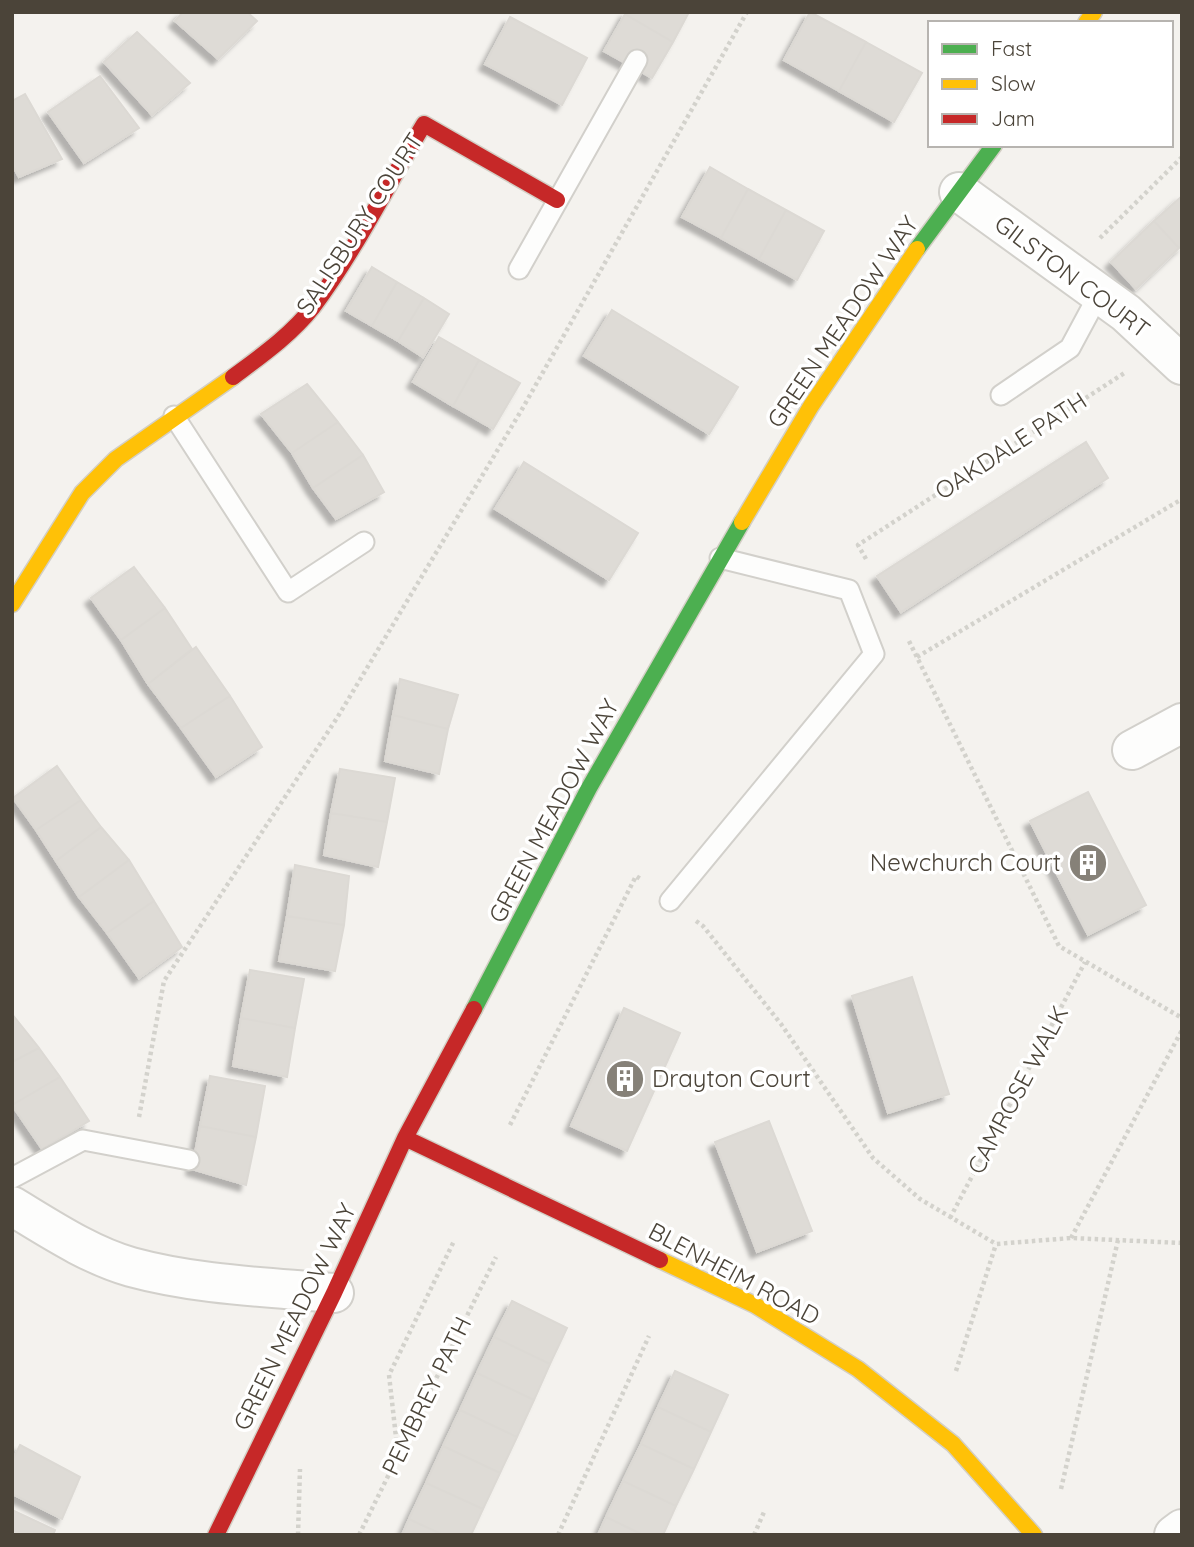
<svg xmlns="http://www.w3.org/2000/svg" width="1194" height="1547" font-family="Quicksand,sans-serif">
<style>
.building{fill:#dedbd6;stroke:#dcd9d4;stroke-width:2;filter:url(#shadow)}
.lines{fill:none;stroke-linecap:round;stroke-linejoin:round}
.lane-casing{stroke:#d2d0cb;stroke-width:23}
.street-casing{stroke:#d2d0cb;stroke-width:42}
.fast-casing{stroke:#d3cfc5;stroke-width:19}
.slow-casing{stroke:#d3cfc5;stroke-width:19}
.jam-casing{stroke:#d3cfc5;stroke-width:19}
.path{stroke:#d3d2cc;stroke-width:4.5;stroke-dasharray:3.5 3.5;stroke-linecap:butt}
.lane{stroke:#fdfdfc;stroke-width:19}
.street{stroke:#fdfdfc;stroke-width:38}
.fast{stroke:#4caf50;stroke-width:16}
.slow{stroke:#ffc107;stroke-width:16}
.jam{stroke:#c62828;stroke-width:16}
.labels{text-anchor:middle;stroke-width:7;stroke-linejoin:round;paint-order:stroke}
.street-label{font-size:24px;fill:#4b4439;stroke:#fff}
.poi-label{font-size:24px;fill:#4b4439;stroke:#fff;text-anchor:end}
</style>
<defs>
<filter id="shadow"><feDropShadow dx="-6" dy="6" stdDeviation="2" flood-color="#0004"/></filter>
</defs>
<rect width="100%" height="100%" fill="#f4f2ee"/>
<path class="building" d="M183 12H247L257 21 218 59 175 21Z
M626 12H689L673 42 625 14Z
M810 12 866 42 839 91 784 60Z
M625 14 673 42 652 78 604 51Z
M510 17 587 58 562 105 485 64Z
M137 32 190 83 152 115 104 62Z
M866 42 922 73 894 122 839 91Z
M100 76 139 128 84 163 48 112Z
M25 94 62 159 19 177 12 165V101Z
M710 167 748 189 721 238 682 217Z
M748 189 786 210 759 259 721 238Z
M1182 196V246L1179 248 1154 221Z
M786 210 824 231 797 280 759 259Z
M1154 221 1179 248 1136 289 1111 262Z
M372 267 397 282 372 326 346 311Z
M397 282 424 298 398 341 372 326Z
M424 298 449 314 423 357 398 341Z
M612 310 738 387 709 434 584 356Z
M439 337 479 360 453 406 413 382Z
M479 360 520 383 493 429 453 406Z
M307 384 338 422 292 453 261 414Z
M338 422 363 455 313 488 292 453Z
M1086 442 1108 478 901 612 877 576Z
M363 455 384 492 336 519 313 488Z
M524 462 638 533 609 580 495 509Z
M134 567 165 608 121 640 91 598Z
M165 608 192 649 148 684 121 640Z
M196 647 230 696 181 728 148 684Z
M400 679 458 695 448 729 393 715Z
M230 696 262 747 216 777 181 728Z
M393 715 448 729 439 774 385 761Z
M57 766 81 800 36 830 13 798Z
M340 769 395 778 387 822 331 813Z
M1088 792 1146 905 1088 935 1030 821Z
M81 800 101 827 56 861 36 830Z
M331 813 387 822 378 867 324 855Z
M101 827 129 860 79 897 56 861Z
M129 860 154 901 107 933 79 897Z
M295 865 349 876 344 925 287 916Z
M154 901 182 947 139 978 107 933Z
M287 916 344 925 335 971 279 961Z
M250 970 304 979 295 1028 241 1018Z
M912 977 949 1094 888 1113 852 996Z
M624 1008 680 1033 627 1151 571 1126Z
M12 1014 39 1048 12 1062Z
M241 1018 295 1028 287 1077 233 1066Z
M39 1048 60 1077 12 1105V1062Z
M210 1076 265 1086 256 1137 200 1126Z
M60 1077 89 1121 42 1149 12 1105Z
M769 1121 812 1231 757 1252 715 1142Z
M200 1126 256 1137 246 1185 192 1169Z
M512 1301 567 1328 550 1364 494 1337Z
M494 1337 550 1364 534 1400 477 1373Z
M675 1371 728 1395 711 1432 658 1407Z
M477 1373 534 1400 517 1437 460 1410Z
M658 1407 711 1432 694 1469 641 1444Z
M460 1410 517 1437 500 1473 443 1446Z
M641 1444 694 1469 676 1506 623 1481Z
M20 1445 80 1477 62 1519 12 1494V1461Z
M443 1446 500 1473 483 1509 426 1483Z
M623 1481 676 1506 663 1535H643L606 1517Z
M426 1483 483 1509 471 1535H443L409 1519Z
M12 1510 55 1530 53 1535H12Z
M606 1517 643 1535H598Z
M409 1519 443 1535H402Z"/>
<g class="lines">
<g class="lane-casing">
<path id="lane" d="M519 269 637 60
M1001 395 1070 348 1099 294
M174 416 288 592 364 542
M670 901 874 654 849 590 720 558
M12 1178 83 1140 189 1160"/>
</g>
<g class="street-casing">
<path id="street" d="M959 192 1126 313 1182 365
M1132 750 1182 723
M12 1206C50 1229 89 1255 131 1267 197 1285 266 1287 334 1293
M1174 1535 1182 1529"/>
</g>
<g class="fast-casing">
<path id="fast" d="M917 249 994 145
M474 1009 589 788 742 522"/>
</g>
<g class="slow-casing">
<path id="slow" d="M1086 23 1094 12
M742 522 811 406 917 249
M12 604 82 493 116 459 233 377
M660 1260 755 1305 858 1369 953 1444 1034 1535"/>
</g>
<g class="jam-casing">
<path id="jam" d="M233 377C261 356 291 335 313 307 355 251 388 184 424 124L557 200
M405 1138 660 1260
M216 1535 334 1293 405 1138 474 1009"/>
</g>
<path class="path" d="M1100 238 1182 157
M866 559 858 545 1126 372
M909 641 1059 946 1182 1018
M917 657 1182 499
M696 921 703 926 781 1024 873 1158 920 1199 996 1244 1071 1238 1182 1243
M139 1117 164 981 337 718 521 411 747 12
M510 1125 636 876 642 880
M950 1218 1085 962
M1071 1238 1182 1030
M956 1371 996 1244
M398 1455 389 1375 454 1241
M1061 1489 1118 1240
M298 1535 300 1469
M359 1535 496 1257
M558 1535 649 1336
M754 1535 764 1512"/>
<use href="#lane" class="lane"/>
<use href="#street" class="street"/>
<use href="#fast" class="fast"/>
<use href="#slow" class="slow"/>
<use href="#jam" class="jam"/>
</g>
<defs>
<g id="building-disc" transform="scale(2.0125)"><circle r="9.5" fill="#868178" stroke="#fff"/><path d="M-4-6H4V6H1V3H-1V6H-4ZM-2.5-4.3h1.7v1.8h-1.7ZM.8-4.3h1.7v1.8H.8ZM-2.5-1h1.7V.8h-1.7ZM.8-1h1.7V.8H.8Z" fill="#fff"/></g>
</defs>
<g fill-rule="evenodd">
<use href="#building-disc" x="1088" y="863"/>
<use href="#building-disc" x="625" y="1079"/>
</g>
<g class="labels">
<g class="street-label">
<text transform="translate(360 224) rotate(-57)" y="8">SALISBURY COURT</text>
<text transform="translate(1072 277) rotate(37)" y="8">GILSTON COURT</text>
<text transform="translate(843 322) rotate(-56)" y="8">GREEN MEADOW WAY</text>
<text transform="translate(1011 446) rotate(-33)" y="8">OAKDALE PATH</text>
<text transform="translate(554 811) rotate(-62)" y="8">GREEN MEADOW WAY</text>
<text transform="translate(1018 1090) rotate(-62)" y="8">CAMROSE WALK</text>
<text transform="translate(734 1274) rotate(28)" y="8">BLENHEIM ROAD</text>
<text transform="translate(295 1317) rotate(-64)" y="8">GREEN MEADOW WAY</text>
<text transform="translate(427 1396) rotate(-64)" y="8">PEMBREY PATH</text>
</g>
<g class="poi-label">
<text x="1061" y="871">Newchurch Court</text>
<text x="652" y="1087" text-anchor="start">Drayton Court</text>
</g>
</g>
<rect width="1194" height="1547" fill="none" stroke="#4b4439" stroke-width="28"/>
<rect x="928" y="21" width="245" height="126" fill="#ffffff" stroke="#b7b4b0" stroke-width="2"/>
<rect x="942" y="44" width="35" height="10" fill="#4caf50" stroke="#b7b4b0" stroke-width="2"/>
<text x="991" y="56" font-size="21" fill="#4b4439">Fast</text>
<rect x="942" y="79" width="35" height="10" fill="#ffc107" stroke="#b7b4b0" stroke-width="2"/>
<text x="991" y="91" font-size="21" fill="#4b4439">Slow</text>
<rect x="942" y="114" width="35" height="10" fill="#c62828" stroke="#b7b4b0" stroke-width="2"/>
<text x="991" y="126" font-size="21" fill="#4b4439">Jam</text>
</svg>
